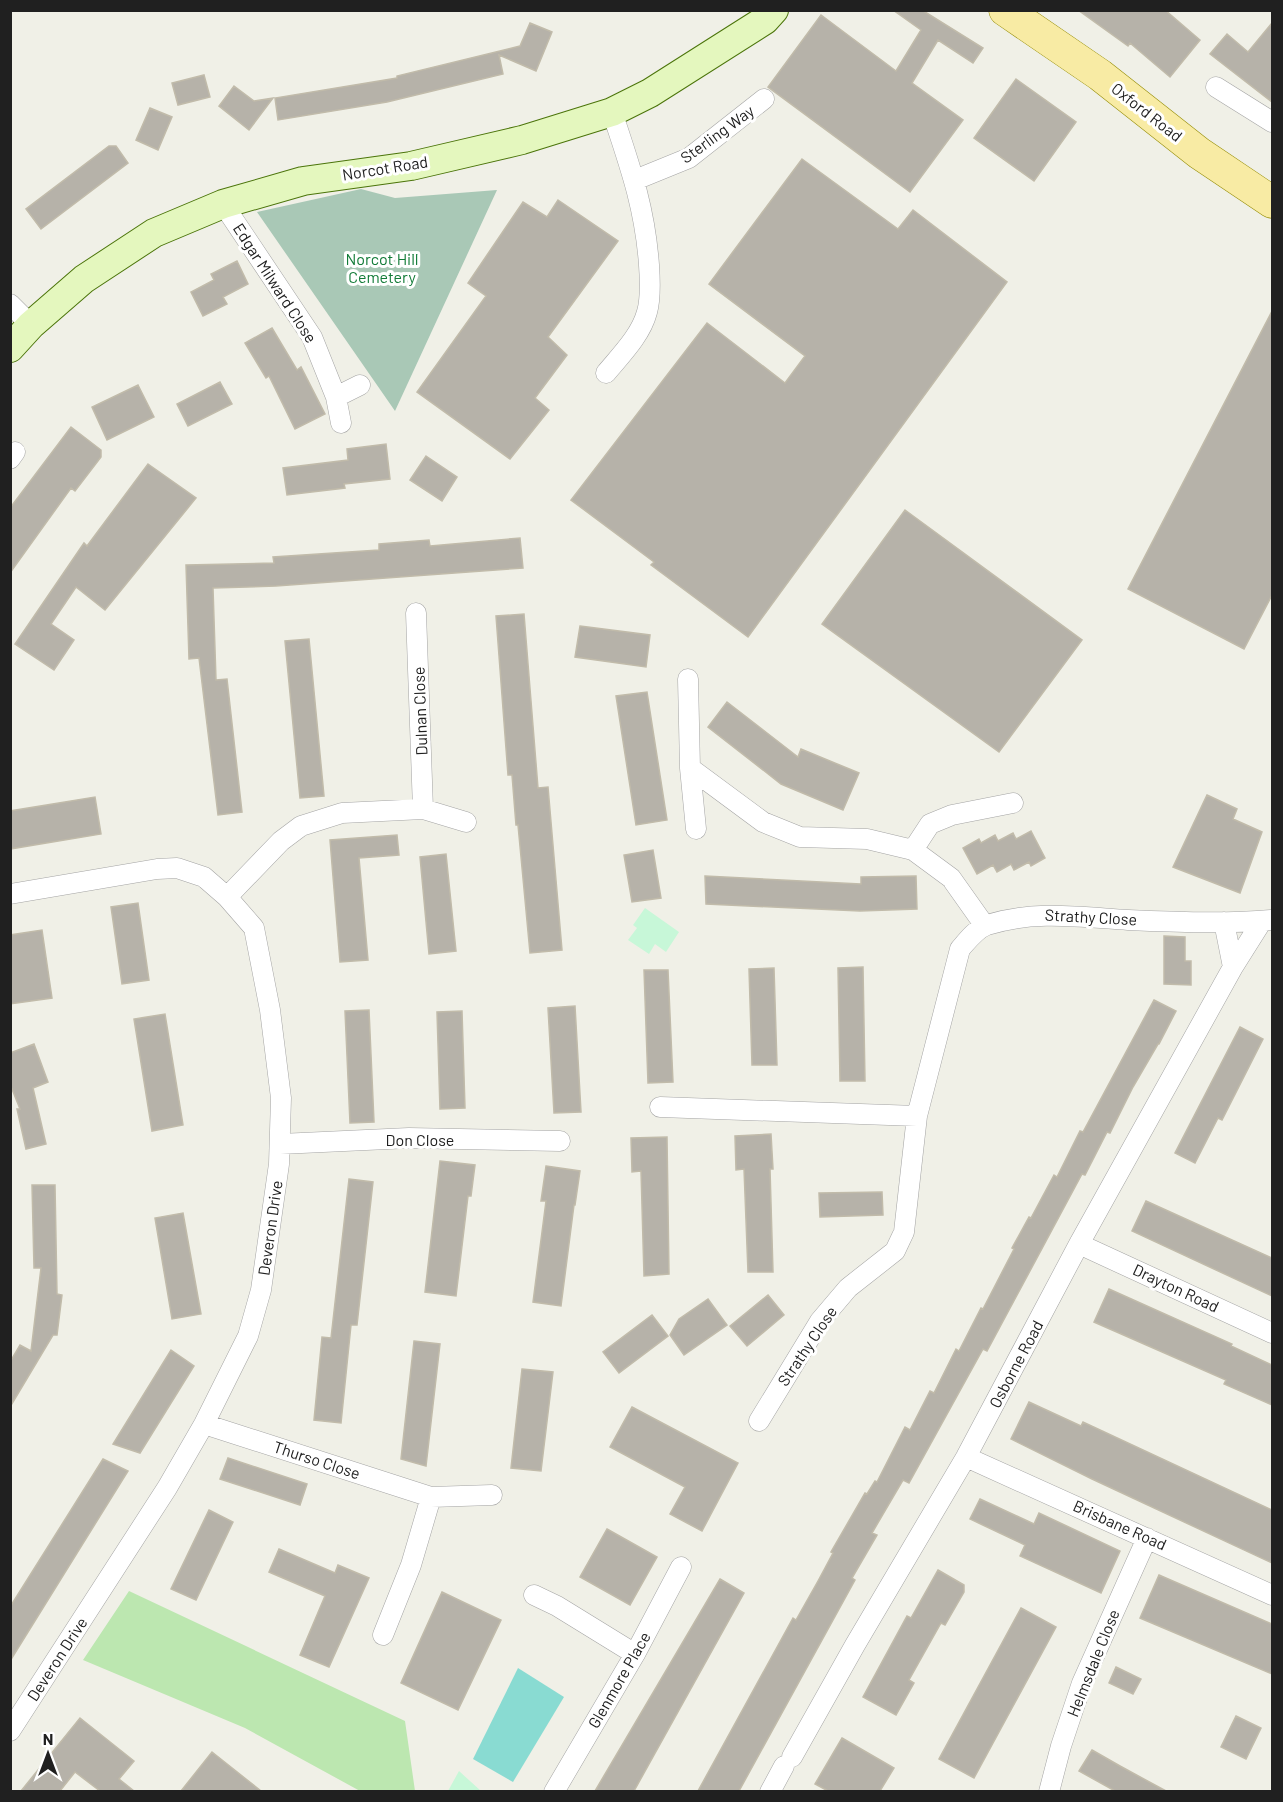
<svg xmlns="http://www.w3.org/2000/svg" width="1283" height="1802" font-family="Barlow,sans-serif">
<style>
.grass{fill:#bce7b0}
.cemetery{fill:#a9c8b6}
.park{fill:#c7f7d8}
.pitch{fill:#89dbd2}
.building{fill:#b6b2a9;stroke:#c1bbaa;stroke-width:1.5}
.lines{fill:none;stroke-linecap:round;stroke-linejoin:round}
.street-casing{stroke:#a4a4a4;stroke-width:21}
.secondary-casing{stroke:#4b740a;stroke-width:30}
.primary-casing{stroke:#958d07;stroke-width:33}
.street{stroke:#fff;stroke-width:20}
.secondary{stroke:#e4f7be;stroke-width:28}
.primary{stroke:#f8eba4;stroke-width:32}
.labels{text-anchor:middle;stroke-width:6;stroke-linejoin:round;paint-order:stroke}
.street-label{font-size:16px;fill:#202020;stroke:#fff}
.park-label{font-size:16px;fill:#117b37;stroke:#fff}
</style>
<rect width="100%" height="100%" fill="#f0f0e7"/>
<path class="grass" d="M129 1591 405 1721 415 1791H360L245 1728 83 1660Z"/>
<path class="cemetery" d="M361 189 395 198 497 190 395 411 257 212Z"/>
<path class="park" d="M645 908 679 932 666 952 655 944 649 954 628 940 637 928 633 925Z
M459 1771 481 1791H448Z"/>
<path class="pitch" d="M518 1668 564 1697 513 1782 473 1759Z"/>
<path class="building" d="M893 10H922L983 48 973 63 938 40 912 83 963 120 910 192 768 87 821 15 896 71 921 30Z
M1078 10H1165L1200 40 1170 77 1130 43 1128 46Z
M530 23 552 32 536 71 499 55 503 74 387 102 278 120 275 98 397 78V76L520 46Z
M1272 23V102L1210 54 1227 34 1248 52Z
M204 75 210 97 178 105 172 83Z
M1016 79 1076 122 1034 181 974 138Z
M234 86 254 101 273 98 249 130 219 106Z
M150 108 172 117 158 150 136 140Z
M109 146H116L128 163 41 229 26 209Z
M802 159 898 229 913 210 1007 282 748 637 651 565 654 562 571 500 707 323 785 383 805 356 709 284Z
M558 200 618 241 548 337 567 355 535 398 549 410 510 459 417 392 486 296 468 283 523 202 547 217Z
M237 261 248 284 223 297 227 304 203 316 191 292 214 280 211 274Z
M1272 311V595L1244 649 1128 589Z
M272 328 297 370 301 367 325 414 295 429 269 376 266 378 245 343Z
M220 382 232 404 188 426 177 404Z
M138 385 154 417 107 440 92 407Z
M71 427 101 450V457L75 491 71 488 10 573V508Z
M386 444 390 479 344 484 345 488 287 495 283 468 348 460 347 449Z
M426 456 457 477 442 501 410 480Z
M148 464 196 498 105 610 76 587 51 624 74 640 54 670 15 644 84 543 87 546Z
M905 510 1082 640 999 752 822 624Z
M520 538 523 568 276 586 213 588 216 680 227 679 242 812 218 815 199 658 189 659 186 565 274 563 273 557 379 550V544L429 540 430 546Z
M524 614 538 788 548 787 562 950 530 953 518 825H516L512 775H508L496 616Z
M580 626 650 635 646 667 575 657Z
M309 639 324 796 300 798 285 641Z
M647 692 667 820 636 825 616 696Z
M727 702 798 757 801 749 859 773 843 810 781 784 708 727Z
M1207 795 1237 809 1233 819 1262 832 1240 893 1173 867Z
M95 797 101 834 10 849V811Z
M1031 831 1045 858 1031 866 1029 862 1014 870 1011 864 997 872 993 865 977 874 963 848 979 839 981 843 995 835 998 841 1013 833 1016 839Z
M397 835 399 855 359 858 368 960 340 962 330 840Z
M653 850 661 898 632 902 624 855Z
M446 854 456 951 429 954 420 857Z
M705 876 861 884V877L916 876 917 909 860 911 706 904Z
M138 903 149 980 122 984 111 907Z
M42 930 52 998 10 1004V935Z
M1164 936 1185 937V961H1191V985L1164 984Z
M863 967 865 1081H840L838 968Z
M774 968 777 1065H752L749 969Z
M644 970H668L673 1082 648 1083Z
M1154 1000 1176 1011 1159 1044H1158L1133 1087 1110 1133 1107 1132 1085 1175 1082 1174 987 1351 983 1349 909 1483 903 1480 872 1533 877 1535 852 1578 855 1580 739 1791H698L793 1618 796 1620 818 1581 833 1553 831 1552 865 1493 867 1494 875 1481 877 1482 905 1427 910 1430 930 1391 934 1393 956 1349 959 1351 981 1308 983 1309 1014 1249 1012 1248 1029 1217 1031 1218 1054 1175 1057 1177 1080 1131 1083 1132Z
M575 1006 581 1112 554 1113 548 1008Z
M369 1010 374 1122 350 1123 345 1011Z
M462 1011 465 1108 440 1109 437 1012Z
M165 1014 183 1125 152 1131 134 1019Z
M1240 1027 1263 1039 1222 1120 1218 1118 1195 1163 1175 1153Z
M34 1044 48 1082 33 1088 46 1144 26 1149 17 1109H20L10 1084V1053Z
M771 1134 773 1169H770L773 1272H748L744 1169 736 1170 735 1136Z
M667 1137 669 1274 644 1276 641 1171 632 1172 631 1138Z
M440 1161 475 1165 471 1196H468L456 1296 425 1292Z
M546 1166 580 1171 575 1205H574L561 1306 533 1302 546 1201H541Z
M349 1179 373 1182 357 1325H351L341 1423 314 1420 322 1337 331 1338Z
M32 1185H55L57 1294 62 1295 57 1335H53L10 1407V1362L20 1345 31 1351 41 1268H34Z
M882 1192 883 1215 820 1217 819 1193Z
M1146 1201 1272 1258V1296L1132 1231Z
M183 1213 201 1314 172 1319 155 1218Z
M1109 1289 1232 1344 1231 1346 1272 1365V1405L1224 1384 1226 1380 1094 1322Z
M768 1295 784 1315 747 1346 730 1326Z
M708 1299 727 1325 684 1355 670 1335 679 1319Z
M652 1315 668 1336 619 1373 603 1352Z
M414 1341 440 1344 426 1466 401 1459Z
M171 1350 194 1366 140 1453 113 1444Z
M522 1369 553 1372 541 1471 511 1468Z
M1029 1402 1081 1426 1083 1422 1272 1510V1563L1092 1479 1011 1439Z
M632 1407 738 1463 702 1531 670 1514 685 1487 610 1447Z
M228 1458 307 1484 300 1505 220 1479Z
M103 1459 128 1471 10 1661V1607Z
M980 1499 1034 1524 1039 1513 1120 1551 1101 1593 1020 1556 1025 1545 970 1519Z
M209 1510 233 1522 196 1600 171 1589Z
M607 1529 657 1557 630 1605 580 1577Z
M279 1549 335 1573 338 1565 369 1578 329 1667 300 1655 325 1596 269 1572Z
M938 1570 964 1585V1592L945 1625 941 1623 909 1680 914 1683 896 1715 863 1697 907 1616 911 1618Z
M1159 1575 1272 1624V1674L1140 1618Z
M720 1579 744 1593 634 1791H595Z
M442 1592 501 1620 458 1710 401 1683Z
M1021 1608 1056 1627 974 1778 939 1759Z
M1116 1667 1141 1679 1133 1694 1109 1683Z
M1236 1716 1261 1728 1246 1759 1221 1747Z
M80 1718 134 1761 119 1779 134 1791H100L75 1772 60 1791H21Z
M842 1738 894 1768 880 1791H828L815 1784Z
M1092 1750 1120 1766 1166 1791H1115L1079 1771Z
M212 1752 261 1791H181Z"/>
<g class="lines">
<g class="street-casing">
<path id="street" d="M1216 87 1272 122
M635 180 689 158 764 99
M223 204 312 337 336 397 341 423
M10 304 31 325
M606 373C621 355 641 335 647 312 651 298 650 279 649 265 645 208 630 166 612 112
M336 397 360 385
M10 459 15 452
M416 613 423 809
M688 679 690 768 696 829
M690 768 763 822 800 837 867 839 913 850 951 878 985 926
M913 850 930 824 952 815 1013 803
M10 894 157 869 177 868 204 877 227 897 254 928 270 1010 281 1098 279 1164 261 1290 248 1336 204 1424 167 1488 10 1731
M227 897 281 841 301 826 342 813 423 809 466 822
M1224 922 1233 967
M660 1107 917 1116
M280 1144 409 1138 560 1141
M1079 1244 1272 1333
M759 1421 820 1321 848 1288 895 1251 904 1232 917 1116 960 949C967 941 976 929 987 925 1034 910 1080 917 1128 920 1175 922 1224 924 1271 920
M204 1424 431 1497 492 1495
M966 1457 1272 1595
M534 1595 557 1606 635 1654
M383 1635 411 1565 431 1497
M792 1757 855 1645 966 1457 1079 1244 1233 967 1262 921
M554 1792 635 1654 681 1567
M770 1792 784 1766
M1049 1792 1061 1746 1082 1683 1147 1538"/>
</g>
<g class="secondary-casing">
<path id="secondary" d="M10 348 31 325 84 279 154 233 223 204 303 181 411 166 522 140 612 112 650 93 765 20 774 10"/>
</g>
<g class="primary-casing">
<path id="primary" d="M1005 10 1100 75 1199 153 1272 202"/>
</g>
<use href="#street" class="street"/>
<use href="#secondary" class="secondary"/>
<use href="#primary" class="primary"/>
</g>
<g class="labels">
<g class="street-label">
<text transform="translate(1147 112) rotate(38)" y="6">Oxford Road</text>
<text transform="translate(717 134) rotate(-36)" y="6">Sterling Way</text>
<text transform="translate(385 168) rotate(-9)" y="6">Norcot Road</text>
<text transform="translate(275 283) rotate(57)" y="6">Edgar Milward Close</text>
<text transform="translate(420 711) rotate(-92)" y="6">Dulnan Close</text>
<text transform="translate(1091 917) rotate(3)" y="6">Strathy Close</text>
<text x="420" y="1146">Don Close</text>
<text transform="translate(270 1228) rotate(-82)" y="6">Deveron Drive</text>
<text transform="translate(1176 1288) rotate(25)" y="6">Drayton Road</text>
<text transform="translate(807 1346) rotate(-56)" y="6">Strathy Close</text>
<text transform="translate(1016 1364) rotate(-62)" y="6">Osborne Road</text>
<text transform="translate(317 1460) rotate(18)" y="6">Thurso Close</text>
<text transform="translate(1120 1525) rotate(24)" y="6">Brisbane Road</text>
<text transform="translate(57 1659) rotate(-57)" y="6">Deveron Drive</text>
<text transform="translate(1093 1663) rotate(-68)" y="6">Helmsdale Close</text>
<text transform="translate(619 1680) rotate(-60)" y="6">Glenmore Place</text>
</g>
<g class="park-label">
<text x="382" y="265">Norcot Hill<tspan x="382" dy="18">Cemetery</tspan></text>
</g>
</g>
<rect width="1283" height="1802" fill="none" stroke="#202020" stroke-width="24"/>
<g transform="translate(48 1754)" stroke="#ffffff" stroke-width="4.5" paint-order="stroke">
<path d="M0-4.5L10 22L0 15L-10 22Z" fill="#202020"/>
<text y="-9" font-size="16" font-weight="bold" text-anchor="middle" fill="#202020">N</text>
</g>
</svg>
